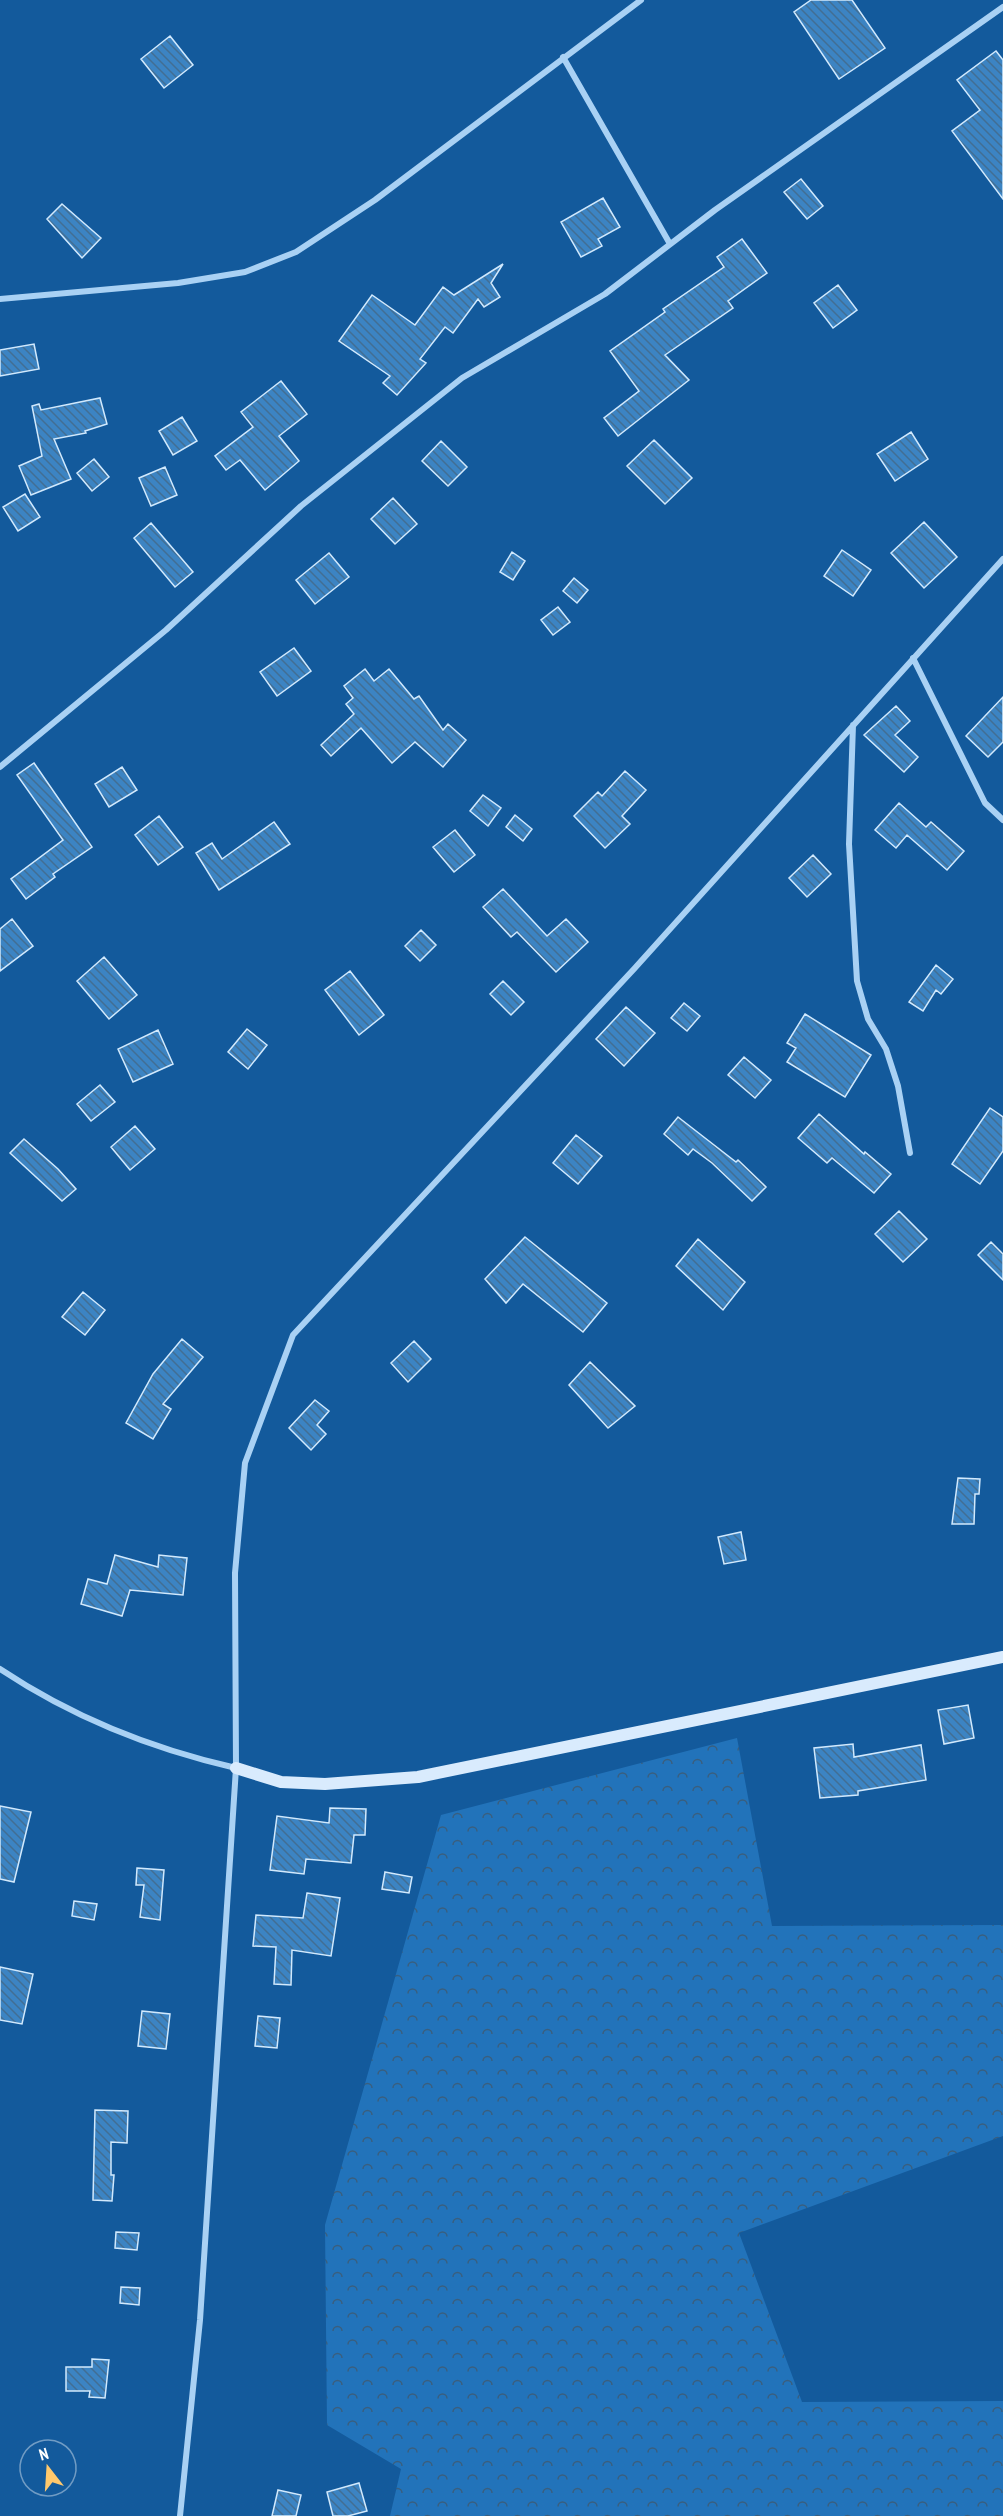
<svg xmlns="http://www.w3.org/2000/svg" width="1003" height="2516" font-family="'PT Sans Narrow',sans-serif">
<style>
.forest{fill:url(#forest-crowns)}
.building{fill:url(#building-back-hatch);stroke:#d1e9fd;stroke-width:1.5}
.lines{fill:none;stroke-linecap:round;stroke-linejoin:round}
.street{stroke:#a9d1f4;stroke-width:6}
.secondary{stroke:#d9ebfd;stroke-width:12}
</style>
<defs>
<pattern id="forest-crowns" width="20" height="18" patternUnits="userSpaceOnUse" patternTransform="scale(1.5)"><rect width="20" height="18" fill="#2273ba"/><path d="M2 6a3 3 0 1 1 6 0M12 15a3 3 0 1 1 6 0" fill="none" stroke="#395e7e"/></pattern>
<pattern id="building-back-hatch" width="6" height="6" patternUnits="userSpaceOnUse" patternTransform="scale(1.5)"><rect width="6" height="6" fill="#3c84c3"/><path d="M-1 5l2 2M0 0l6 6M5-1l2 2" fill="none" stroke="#426e93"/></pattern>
</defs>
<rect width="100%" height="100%" fill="#135a9c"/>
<path class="forest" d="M737 1738 772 1926 1003 1925V2136L739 2233 802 2402 1003 2401V2516H390L401 2469 327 2425 325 2225 441 1815Z"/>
<path class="building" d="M811 0H852L885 48 839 79 794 12Z
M170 36 193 65 164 88 141 59Z
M996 51 1003 60V199L952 131 980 110 957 80Z
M801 179 823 206 807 219 784 192Z
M603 198 620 227 598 239 602 246 581 257 561 222Z
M62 204 101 238 82 258 47 219Z
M742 239 767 273 728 301 733 308 665 355 689 380 618 436 604 418 639 391 610 351 665 312 663 309 724 267 717 257Z
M503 264 491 283 500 297 484 307 478 299 453 333 445 327 420 359 426 363 397 395 383 383 390 376 339 341 372 295 415 325 443 287 454 295Z
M838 285 857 310 833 328 814 303Z
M34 344 39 369 0 376V350Z
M281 381 307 414 279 436 299 461 265 490 240 460 226 470 215 456 253 427 241 412Z
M100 398 107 424 85 431 86 433 54 439 71 479 31 495 19 466 42 456 32 406 39 404 41 410Z
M182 417 197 441 173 455 159 431Z
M911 432 928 459 895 481 877 454Z
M654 440 692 478 665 504 627 466Z
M441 441 467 467 448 486 422 461Z
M94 459 109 477 92 491 77 473Z
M165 467 177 495 151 506 139 478Z
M25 494 40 517 18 531 3 507Z
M393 498 417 524 395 544 371 519Z
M924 522 957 557 924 588 891 553Z
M151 523 193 572 175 587 134 538Z
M842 550 871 570 853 596 824 576Z
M512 552 525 561 513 580 500 572Z
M329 553 349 577 315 604 296 580Z
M574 578 588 590 577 603 563 591Z
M558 607 570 622 553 635 541 620Z
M294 648 311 671 277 696 260 672Z
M365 669 374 681 389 669 414 699 419 696 443 730 448 724 466 740 443 767 415 742 392 763 361 728 331 756 321 745 354 714 346 704 353 698 344 686Z
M1003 697V742L988 757 966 736Z
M896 706 910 721 895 735 918 757 904 772 864 735Z
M34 763 92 847 53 874 55 877 26 899 11 879 63 840 17 775Z
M122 767 137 790 109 807 95 784Z
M625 771 646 790 622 816 630 824 605 848 574 816 598 792 602 796Z
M483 795 501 808 488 826 470 811Z
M899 803 926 827 931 822 964 851 947 870 907 835 896 848 875 830Z
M515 815 532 829 523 841 506 827Z
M159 816 183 847 158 865 135 835Z
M274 822 290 844 219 890 196 853 212 843 222 859Z
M455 830 475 855 454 872 433 847Z
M813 855 831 874 807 897 789 878Z
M503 889 547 936 566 919 588 942 556 972 517 932 511 937 483 907Z
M12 919 33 946 0 971V929Z
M421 930 436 945 420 961 405 946Z
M104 957 137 995 109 1019 77 981Z
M936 965 953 979 941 994 936 990 923 1011 909 1002Z
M350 971 384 1015 359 1035 325 990Z
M503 981 524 1002 511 1015 490 994Z
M684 1003 700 1016 687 1031 671 1018Z
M626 1007 655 1033 624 1066 596 1039Z
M805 1014 871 1055 845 1097 787 1062 796 1048 787 1043Z
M247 1029 267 1045 248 1069 228 1052Z
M158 1030 173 1064 133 1082 118 1049Z
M744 1057 771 1080 755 1098 728 1075Z
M100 1085 115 1102 91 1121 77 1104Z
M990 1108 1003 1117V1151L980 1184 952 1164Z
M819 1114 864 1154 865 1152 891 1174 874 1193 832 1158 827 1163 798 1138Z
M678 1117 736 1162 738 1160 766 1187 752 1201 712 1163 693 1149 688 1155 664 1134Z
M135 1126 155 1149 130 1170 111 1147Z
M576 1135 602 1156 578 1184 553 1163Z
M24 1139 58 1169 76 1189 62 1201 10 1153Z
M899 1211 927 1239 903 1262 875 1234Z
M525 1237 607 1303 583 1332 523 1284 506 1303 485 1279Z
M698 1239 745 1282 723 1310 676 1266Z
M991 1242 1003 1254V1280L978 1255Z
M83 1292 105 1310 85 1335 62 1317Z
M182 1339 203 1357 163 1404 171 1409 153 1439 126 1423 153 1374Z
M414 1341 431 1359 408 1382 391 1363Z
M590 1362 635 1406 608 1428 569 1385Z
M315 1400 329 1411 317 1425 326 1434 311 1450 289 1428Z
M958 1478 980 1479 979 1494H975L974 1524H952Z
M741 1532 746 1560 724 1564 718 1537Z
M115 1555 158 1567 159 1555 187 1558 183 1595 130 1590 122 1616 81 1604 88 1579 107 1584Z
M968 1705 974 1738 944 1744 938 1710Z
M853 1744 854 1757 921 1745 926 1780 858 1791V1795L820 1798 814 1748Z
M0 1806 31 1812 14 1882 0 1879Z
M330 1808 366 1809 365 1835H354L351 1863 306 1859 304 1874 270 1870 277 1816 329 1823Z
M137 1868 164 1870 160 1920 140 1917 144 1885H136Z
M385 1872 412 1877 409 1893 382 1889Z
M307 1893 340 1898 331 1956 292 1950 291 1985 274 1984 276 1947 253 1946 256 1915 303 1918Z
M74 1901 97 1904 94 1920 72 1916Z
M0 1967 33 1974 22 2024 0 2020Z
M142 2011 170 2014 166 2049 138 2046Z
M258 2016 280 2018 277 2048 255 2046Z
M95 2110 128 2111 127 2143 111 2142V2175H114L112 2201 93 2200Z
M116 2232 139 2233 137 2250 115 2248Z
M121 2287 140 2288 139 2305 120 2303Z
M92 2359 109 2360 105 2398 89 2397 90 2391H66V2367H92Z
M359 2483 367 2511 348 2516H333L327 2492Z
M278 2490 301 2495 296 2516H272Z"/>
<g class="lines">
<path class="street" d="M563 57 670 244
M0 299 178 283 245 272 296 252 375 200 641 0
M913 658 985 803 1003 820
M853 725 849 844 857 981 868 1019 886 1049 898 1086 910 1153
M0 767 166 630 301 506 462 378 605 294 715 210 1003 7
M0 1669C72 1717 152 1749 236 1768
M180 2516 200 2320 236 1768 235 1573 245 1463 293 1335 634 969 1003 559"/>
<path class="secondary" d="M236 1768 281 1782 325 1784 418 1777 1003 1657"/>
</g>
<g transform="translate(48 2468) rotate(343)"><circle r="28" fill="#135a9c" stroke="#719cc4" stroke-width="1.5"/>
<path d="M0-4.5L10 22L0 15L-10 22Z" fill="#ffc86c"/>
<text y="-9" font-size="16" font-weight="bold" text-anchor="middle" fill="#ffffff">N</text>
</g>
</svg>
